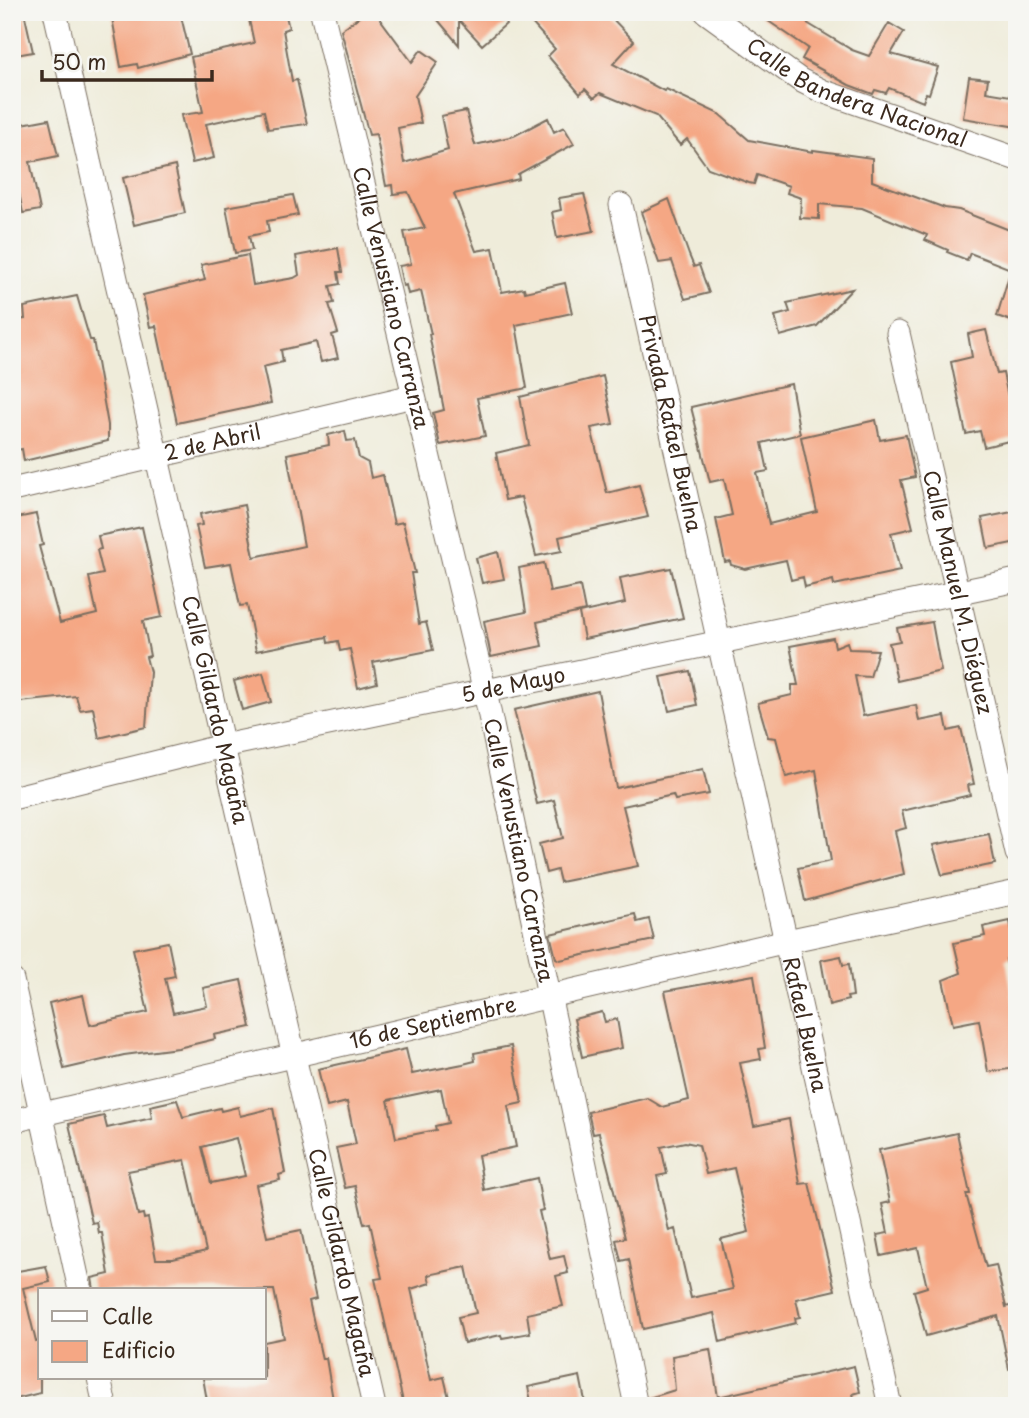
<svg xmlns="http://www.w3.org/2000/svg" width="1029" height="1418" font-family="'Playpen Sans',sans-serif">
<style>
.building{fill:#f5a784;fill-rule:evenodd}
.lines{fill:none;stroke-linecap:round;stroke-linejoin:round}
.minor-casing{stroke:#7a6e60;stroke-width:25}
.minor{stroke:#fff;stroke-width:23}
.labels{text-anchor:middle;stroke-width:6;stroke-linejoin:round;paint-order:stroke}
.street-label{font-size:21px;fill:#3b2a1e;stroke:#f6f6f2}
</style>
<rect width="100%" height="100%" fill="#f6f6f2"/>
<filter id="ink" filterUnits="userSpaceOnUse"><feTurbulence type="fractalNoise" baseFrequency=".0143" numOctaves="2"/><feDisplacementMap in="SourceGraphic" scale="14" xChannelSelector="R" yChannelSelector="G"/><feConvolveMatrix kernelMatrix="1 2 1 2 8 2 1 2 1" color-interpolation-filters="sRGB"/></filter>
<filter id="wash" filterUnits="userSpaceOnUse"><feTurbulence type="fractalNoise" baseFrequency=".00686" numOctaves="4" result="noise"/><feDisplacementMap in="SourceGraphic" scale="28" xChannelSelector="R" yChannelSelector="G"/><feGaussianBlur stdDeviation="1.57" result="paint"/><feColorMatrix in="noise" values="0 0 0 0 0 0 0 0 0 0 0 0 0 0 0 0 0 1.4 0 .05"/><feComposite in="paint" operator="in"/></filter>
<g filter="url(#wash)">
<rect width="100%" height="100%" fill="#efecda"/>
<g id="blocks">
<path class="building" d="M12 12H24L33 52 16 55Z
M111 12H180L190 54 138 68 137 64 121 67Z
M259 12H285L289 28 283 30 292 81 297 80 307 124 268 129 264 111 206 124 214 158 192 163 181 115 203 112 191 57 254 43 248 15Z
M366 12H375L412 62 421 50 438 62 415 96 421 123 398 128 404 163 448 150 441 116 466 111 475 145 514 136 548 118 554 132 564 127 574 144 518 174 519 179 454 194 476 251 493 248 502 292 524 288 525 292 565 283 572 313 516 325 527 388 477 398 485 436 440 445 433 413 444 410 429 334H431L421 291 408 294 406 285 403 286 399 266 411 264 404 232 425 228 408 192 393 194 392 185 386 186 376 134 369 135 341 30Z
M447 12H501L506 24 482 45 459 20V45L438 20Z
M522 12H606L634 41 613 64 664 91 666 89 719 114 749 140 813 152V150L872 158V181L945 208 959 210 1017 233V323L997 316 1011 269 970 253 967 260 947 252 948 250 925 240 927 235 862 208 819 204V219L800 218 801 198 787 193 789 186 757 175 754 184 749 183 708 168 687 139 680 145 656 116 600 93 594 98 585 89 580 94 548 56 555 49Z
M755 12H813L807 23 852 50 869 56 889 23 904 32 891 54 938 67 929 94 926 93 923 102 889 88 886 93 875 90 873 94 849 85 802 59 808 48Z
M969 77 988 79 986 92 1017 97V127L963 118Z
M20 117 22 124 49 119 58 156 30 162 40 210 23 213 17 182H12V118Z
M175 166 185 213 134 225 123 178Z
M584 194 594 231 557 238 552 212 561 210 559 198Z
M293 195 298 215 267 221 269 232 249 236 252 250 235 253 226 207Z
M669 199 689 255 694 267 699 265 709 293 685 299 672 261 659 263 641 212Z
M338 248 342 272H338L340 284 330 286 334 303 329 304 338 333 332 335 338 358 321 362 316 342 281 350 283 362 263 367 271 403 177 423 156 326 150 327 143 295 205 280 201 265 248 255 253 285 294 278 299 275 296 256Z
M852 289 817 326 780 336 775 316 790 312 787 303Z
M77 296 90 340H93L108 425V441L24 461 22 449 12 451V339L20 338 16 320 25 319 24 307Z
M986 330 997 374 1003 373 1017 439 984 447 980 431 966 434 951 362 972 357 968 334Z
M603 376 613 424 591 428 607 493 639 485 648 517 559 537 562 551 536 556 521 497 505 500 496 453 529 445 520 397Z
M791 384 800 434 762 443 768 471 757 473 769 524 817 512 801 437 876 420 880 440 906 435 915 477 901 480 913 528 891 533 900 571 834 585 833 580 805 587 803 577 791 580 786 560 745 569 731 565 730 561 725 562 716 519 732 515 724 479 710 482 691 407Z
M345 431 347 441 355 440 359 458 368 463 371 478 383 475 394 524 403 522 415 573H411L419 624 426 622 433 650 373 662 377 683 358 688 350 649 340 651 338 641 328 643 327 637 256 651 247 605 240 606 231 563 205 567 196 526 202 525 200 514 244 505 254 557 304 546 287 454 329 445 328 435Z
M1017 511V542L988 548 982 518Z
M36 514 43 545 39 546 60 623 97 614 89 577 103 574 97 550 101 549 98 536 142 527 162 617 143 621 150 656 146 657 150 672 146 727 99 738 93 708 80 710 76 696 12 703V519Z
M498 552 504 579 482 583 476 558Z
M544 563 550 592 580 586 585 611 537 622 542 646 491 657 484 621 526 612 519 568Z
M671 568 683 618 584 639 579 613 625 603 620 578Z
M932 622 941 671 897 681 889 643 900 641 897 628Z
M833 638 835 647 847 642 849 649 878 650 870 677 855 676 863 716 916 705 919 721 945 716 948 731 961 728 974 784 968 785 970 795 902 811 906 828 895 831 904 874 805 901 798 868 831 861 816 770 786 777 776 738 768 737 758 703 792 695V685H798L790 646Z
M690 671 697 705 669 711 661 677Z
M263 673 271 702 242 710 234 681Z
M598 691 616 788 703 769 709 794 675 800 673 795 623 806 638 866 560 882 557 870 546 873 539 844 563 838 554 800 537 804 514 710Z
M989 834 995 864 942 875 933 845Z
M635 914 637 922 649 919 654 940 560 960 556 958 550 934Z
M1010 921 1017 956 1006 959 1017 1024V1068L988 1072 979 1020 953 1025 943 980 961 973 954 943 985 936 983 927Z
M168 942 175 976 165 978 173 1013 207 1006 203 988 241 980 251 1027 214 1035 215 1039 178 1048 124 1055 64 1069 49 1003 83 995 90 1025 148 1012 133 949Z
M841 956 843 965 849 964 853 996 847 997 848 1000 829 1005 821 960Z
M754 975 765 1048 759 1049 761 1059 740 1063 754 1126 789 1119 800 1184 809 1183 835 1290 796 1299 800 1317 795 1318 796 1323 720 1342 714 1313 643 1329 629 1259 621 1261 616 1240 625 1238 612 1183 599 1133 593 1134 588 1112 647 1098 662 1107 689 1100 665 991ZM685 1142 699 1145 706 1174 734 1168 749 1232 721 1239 733 1289 691 1298 675 1229 669 1231 657 1176 667 1174 661 1147Z
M602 1012 605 1022 617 1019 622 1048 582 1057 574 1019Z
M511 1046 522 1103 508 1106 516 1147 478 1155 484 1190 537 1178 543 1210 539 1211 550 1259 564 1256 568 1273 556 1276 563 1306 527 1314 530 1333 502 1338 501 1335 464 1343 458 1317 476 1313 466 1267 428 1275 430 1283 411 1289 431 1380 444 1377 449 1398 442 1399 443 1406H404L375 1279 382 1278 370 1223 364 1224 355 1186 345 1188 336 1148 356 1144 347 1102 327 1107 318 1069 406 1049 412 1074 463 1064 475 1061 474 1053ZM441 1089 448 1123 435 1126 436 1130 396 1138 388 1100Z
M177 1100 183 1117 220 1108 221 1111 238 1107 240 1116 273 1108 285 1173 279 1175 280 1180 256 1185 267 1237 301 1230 316 1299 309 1301 322 1359 326 1358 334 1406H208L203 1378H264V1342L284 1338 274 1290H94L92 1278 109 1274 102 1233H99L97 1222 92 1223 69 1124 104 1116 107 1128 152 1118 150 1106ZM236 1138 245 1176 211 1183 202 1147ZM185 1160 206 1251 173 1259H156L148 1218 144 1219 143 1214 138 1215 128 1171Z
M957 1133 970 1194H966L986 1267 996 1265 1006 1307 1017 1304V1368L1009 1369 998 1316 926 1336 914 1291 927 1287 918 1248 881 1256 877 1235 888 1233 882 1204 890 1202 879 1150Z
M46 1266 50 1282 23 1288 36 1342 40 1341V1393L12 1400V1272Z
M710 1349 718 1397 854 1366 860 1392 853 1394 856 1406H650L649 1398 675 1390 672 1356Z
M580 1376 586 1406H532L528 1387Z"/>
</g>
</g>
<g filter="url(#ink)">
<use href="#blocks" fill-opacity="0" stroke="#7a6e60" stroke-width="2"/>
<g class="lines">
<g class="minor-casing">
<g id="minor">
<path id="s1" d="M55 12 374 1406"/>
<path id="s2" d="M322 12 485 692 636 1406"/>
<path id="s3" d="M706 12 800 80 822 91 1017 159"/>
<path id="s4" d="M621 205 890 1406"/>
<path id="s5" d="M898 333 1017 853"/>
<path id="s6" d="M12 490 413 396"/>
<path id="s7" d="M12 798 223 746 1017 580"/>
<path d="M12 980 80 1290"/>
<path id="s8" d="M12 1121 787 941 1017 892"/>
<path d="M99 1378 105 1406"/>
</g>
</g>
<use href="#minor" class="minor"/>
</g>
</g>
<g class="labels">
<g class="street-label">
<text dy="7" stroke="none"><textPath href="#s3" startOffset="173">Calle Bandera Nacional</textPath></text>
<text dy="7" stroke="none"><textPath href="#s2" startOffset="294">Calle Venustiano Carranza</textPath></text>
<text dy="7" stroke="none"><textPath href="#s4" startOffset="224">Privada Rafael Buelna</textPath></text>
<text dy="7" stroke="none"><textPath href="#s6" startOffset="206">2 de Abril</textPath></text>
<text dy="7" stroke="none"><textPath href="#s5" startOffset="266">Calle Manuel M. Diéguez</textPath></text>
<text dy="7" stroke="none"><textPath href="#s7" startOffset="514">5 de Mayo</textPath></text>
<text dy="7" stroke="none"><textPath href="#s1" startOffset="716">Calle Gildardo Magaña</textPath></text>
<text dy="7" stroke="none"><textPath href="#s2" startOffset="861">Calle Venustiano Carranza</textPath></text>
<text dy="7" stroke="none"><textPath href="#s8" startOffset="432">16 de Septiembre</textPath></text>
<text dy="7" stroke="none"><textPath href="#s4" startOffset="840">Rafael Buelna</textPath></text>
<text dy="7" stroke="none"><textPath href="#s1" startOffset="1283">Calle Gildardo Magaña</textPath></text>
</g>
</g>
<rect width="1029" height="1418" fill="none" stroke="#f6f6f2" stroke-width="42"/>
<rect x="38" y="1288" width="228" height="91" fill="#f6f6f2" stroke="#aba49d" stroke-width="2"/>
<rect x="52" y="1311" width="35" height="10" fill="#ffffff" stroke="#aba49d" stroke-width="2"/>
<text x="102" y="1324" font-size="21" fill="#3b2a1e">Calle</text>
<rect x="52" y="1341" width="35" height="21" fill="#f5a784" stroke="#aba49d" stroke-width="2"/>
<text x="102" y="1358" font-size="21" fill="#3b2a1e">Edificio</text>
<path d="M42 70v10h170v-10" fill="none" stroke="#3b2a1e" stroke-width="3.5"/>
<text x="52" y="70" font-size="21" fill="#3b2a1e" stroke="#f6f6f2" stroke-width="5" paint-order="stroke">50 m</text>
</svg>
